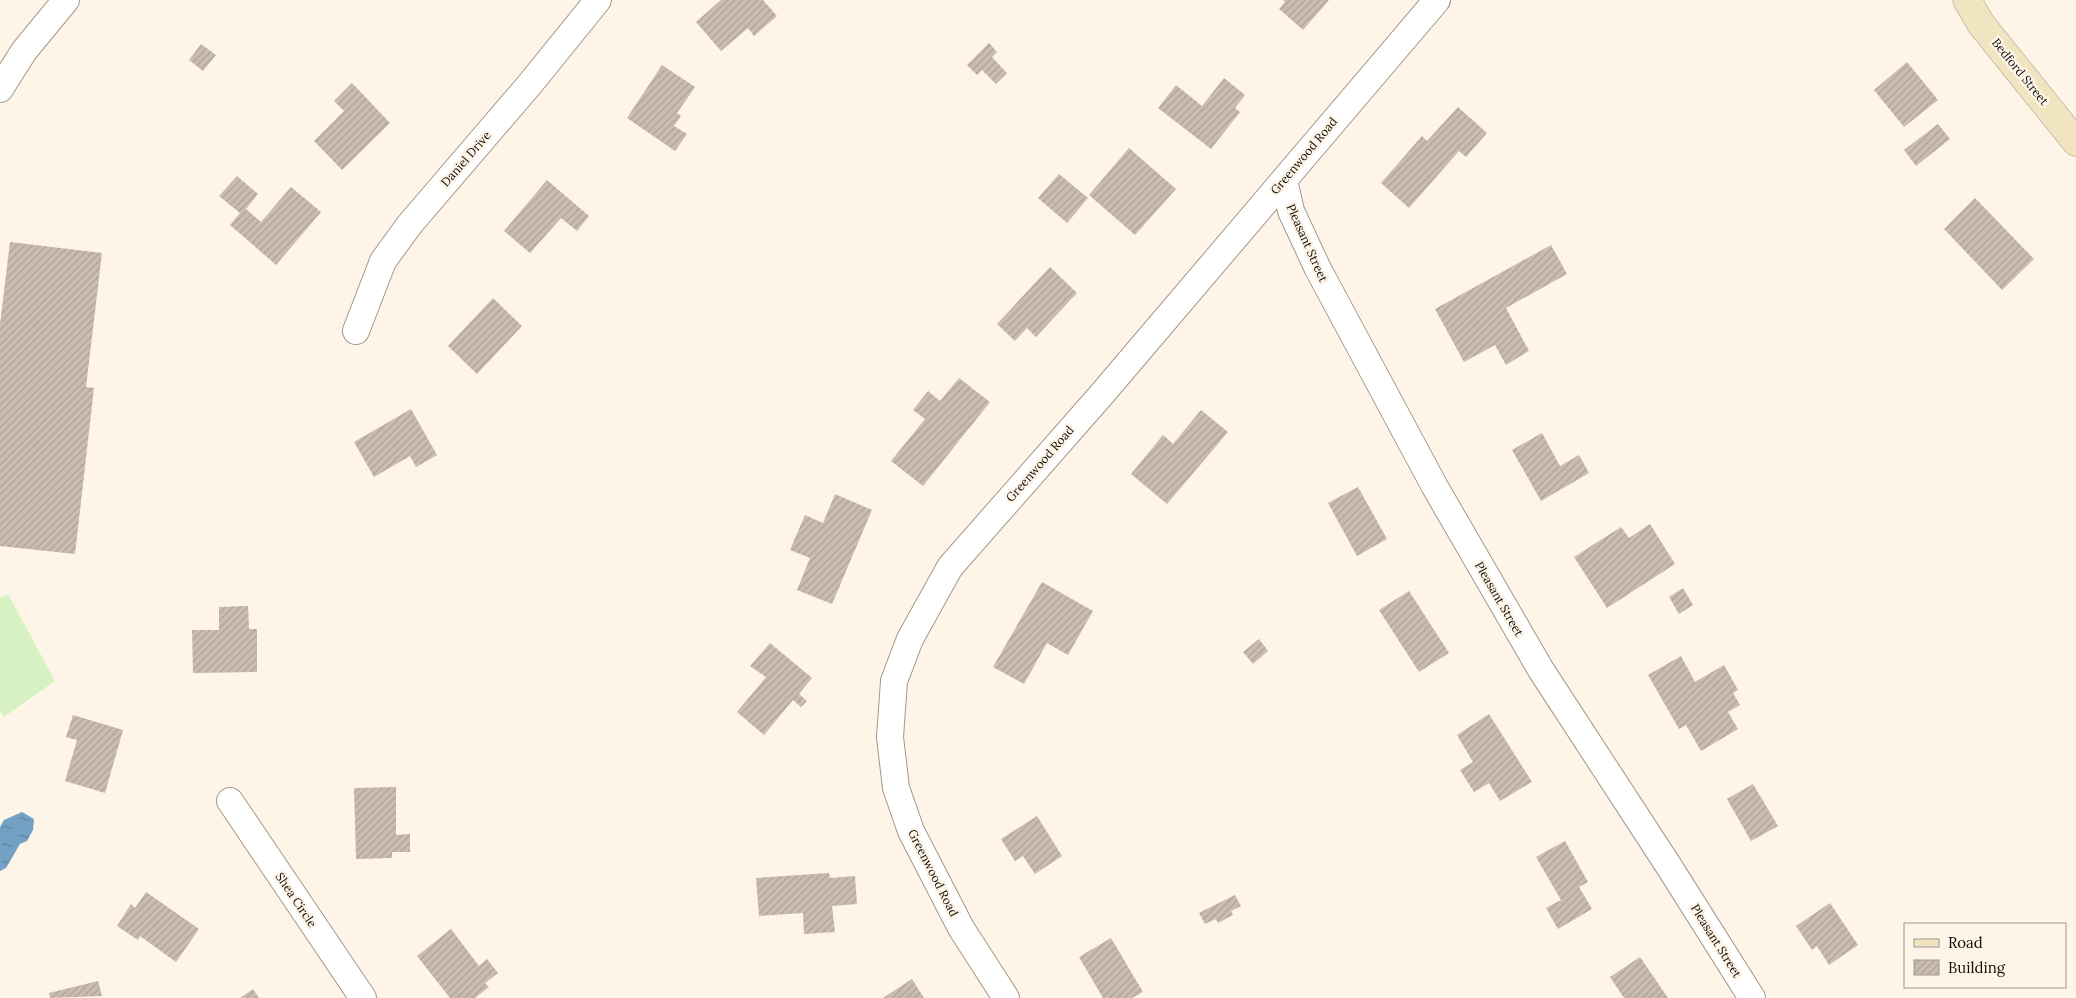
<svg xmlns="http://www.w3.org/2000/svg" width="2076" height="998" font-family="Lora,serif">
<style>
.pitch{fill:#d7f2c2}
.water{fill:url(#water-ripples)}
.building{fill:url(#building-hatch)}
.lines{fill:none;stroke-linecap:round;stroke-linejoin:round}
.minor-casing{stroke:#a39889;stroke-width:28}
.secondary-casing{stroke:#a39889;stroke-width:29}
.minor{stroke:#fff;stroke-width:26}
.secondary{stroke:#f1e4c1;stroke-width:28}
.labels{text-anchor:middle;stroke-width:5;stroke-linejoin:round;paint-order:stroke}
.street-label{font-size:12px;fill:#0f0c07;stroke:#fef5e8}
</style>
<defs>
<pattern id="water-ripples" width="26" height="14" patternUnits="userSpaceOnUse" patternTransform="scale(1.25)"><rect width="26" height="14" fill="#72a1c3"/><path d="M2 4q2-2 4 0t4 0M15 11q2-2 4 0t4 0" fill="none" stroke="#5c829c"/></pattern>
<pattern id="building-hatch" width="6" height="6" patternUnits="userSpaceOnUse" patternTransform="scale(1.25)"><rect width="6" height="6" fill="#cbbcaf"/><path d="M-1 1l2-2M0 6l6-6M5 7l2-2" fill="none" stroke="#ada095"/></pattern>
</defs>
<rect width="100%" height="100%" fill="#fef5e8"/>
<path class="pitch" d="M8 594 55 681 4 717 0 711V598Z"/>
<path class="water" d="M22 812 34 819 33 830 27 841 20 844 6 868 0 871V827L4 820Z"/>
<path class="building" d="M721 0H763L777 16 754 36 748 28 721 51 696 22Z
M1283 0H1329L1303 30 1279 9 1285 2Z
M989 43 997 52 992 57 1007 73 996 84 982 70 977 75 967 65Z
M201 44 216 55 203 71 189 60Z
M1907 62 1938 100 1904 127 1874 90Z
M662 65 695 87 677 113 681 116 674 126 687 134 675 151 627 118Z
M1224 78 1245 95 1235 108 1240 112 1211 149 1158 108 1176 85 1202 106Z
M352 83 390 123 342 170 314 141 344 111 334 101Z
M1458 107 1487 133 1466 157 1459 151 1409 208 1381 183 1422 136 1427 141Z
M1938 124 1950 139 1916 166 1904 150Z
M1129 148 1176 189 1135 235 1089 195Z
M1059 174 1088 198 1067 223 1038 198Z
M237 176 258 194 246 209 261 222 291 187 321 212 276 265 230 225 240 213 219 196Z
M547 180 589 216 577 231 561 218 530 253 504 231Z
M1975 198 2034 259 2002 290 1944 229Z
M10 242 102 253 86 387 94 388 75 554 0 546V324Z
M1551 245 1567 274 1506 308 1529 351 1506 365 1495 345 1464 362 1435 309Z
M1050 267 1077 293 1036 337 1027 328 1015 341 997 324Z
M493 298 522 326 477 374 448 346Z
M959 378 990 402 923 486 891 461 925 419 913 410 928 391 940 401Z
M411 409 437 455 416 467 410 456 374 477 354 442Z
M1201 410 1228 432 1167 504 1131 474 1163 435 1173 444Z
M1542 433 1560 466 1579 455 1589 473 1541 501 1512 450Z
M1358 487 1387 539 1357 556 1328 503Z
M835 494 872 510 832 604 797 590 810 558 790 550 805 515 823 523Z
M1650 524 1675 564 1607 608 1574 557 1621 527 1629 538Z
M1042 582 1093 611 1068 655 1047 643 1024 684 993 667Z
M1683 588 1693 605 1679 614 1669 597Z
M1409 591 1449 653 1419 672 1379 610Z
M248 606 249 629H257V672L193 673 192 630H219V607Z
M1259 639 1268 651 1253 664 1243 652Z
M770 643 812 678 799 694 807 701 801 707 793 700 764 735 737 712 766 677 750 666Z
M1681 656 1695 682 1724 665 1738 690 1733 693 1740 705 1728 712 1738 729 1701 751 1686 725 1679 729 1648 675Z
M1489 714 1532 782 1500 801 1489 783 1474 792 1460 770 1473 762 1457 735Z
M73 715 123 730 105 793 65 781 77 740 66 737Z
M1753 784 1778 826 1751 841 1727 799Z
M396 787V835L410 834V852H392V858L356 859 354 788Z
M1037 816 1062 856 1035 874 1023 856 1015 861 1001 839Z
M1565 841 1588 882 1579 887 1592 909 1558 929 1546 908 1561 900 1536 857Z
M829 873 830 878 855 876 857 904 832 906 835 932 804 934 803 913 759 916 756 878Z
M146 892 199 929 176 962 140 936 138 940 117 926 131 904 135 908Z
M1235 895 1241 906 1231 911 1233 915 1218 923 1216 919 1205 924 1199 913Z
M1830 903 1858 945 1829 965 1817 946 1812 950 1796 926Z
M451 929 479 966 487 959 498 973 485 983 489 987 475 998H450L417 956Z
M1111 938 1143 992 1132 998H1103L1079 957Z
M1640 957 1668 998H1624L1610 977Z
M912 979 924 998H883Z
M98 981 102 996 50 998 49 993Z
M253 989 259 998H240Z"/>
<g class="lines">
<g class="minor-casing">
<path id="minor" d="M0 89 24 51 66 0
M1284 180 1291 211 1318 269 1435 487 1541 670 1670 868 1752 998
M356 331 383 261 410 224 530 84 598 0
M230 801 363 998
M1006 998 961 928 911 831 896 788 890 737 894 681 910 639 950 567 1102 394 1437 0"/>
</g>
<g class="secondary-casing">
<path id="secondary" d="M1967 0 1981 24 2076 142"/>
</g>
<use href="#minor" class="minor"/>
<use href="#secondary" class="secondary"/>
</g>
<g class="labels">
<g class="street-label">
<text transform="translate(2020 72) rotate(51)" y="4">Bedford Street</text>
<text transform="translate(1304 156) rotate(-50)" y="4">Greenwood Road</text>
<text transform="translate(466 159) rotate(-49)" y="4">Daniel Drive</text>
<text transform="translate(1307 243) rotate(66)" y="4">Pleasant Street</text>
<text transform="translate(1040 464) rotate(-49)" y="4">Greenwood Road</text>
<text transform="translate(1499 599) rotate(60)" y="4">Pleasant Street</text>
<text transform="translate(933 873) rotate(63)" y="4">Greenwood Road</text>
<text transform="translate(296 900) rotate(56)" y="4">Shea Circle</text>
<text transform="translate(1716 941) rotate(58)" y="4">Pleasant Street</text>
</g>
</g>
<rect x="1904" y="923" width="162" height="65" fill="#fef5e8" stroke="#9e988e"/>
<rect x="1914" y="939" width="25" height="8" fill="#f1e4c1" stroke="#9e988e"/>
<text x="1948" y="948" font-size="15" fill="#0f0c07">Road</text>
<rect x="1914" y="960" width="25" height="15" fill="url(#building-hatch)" stroke="#9e988e"/>
<text x="1948" y="973" font-size="15" fill="#0f0c07">Building</text>
</svg>
